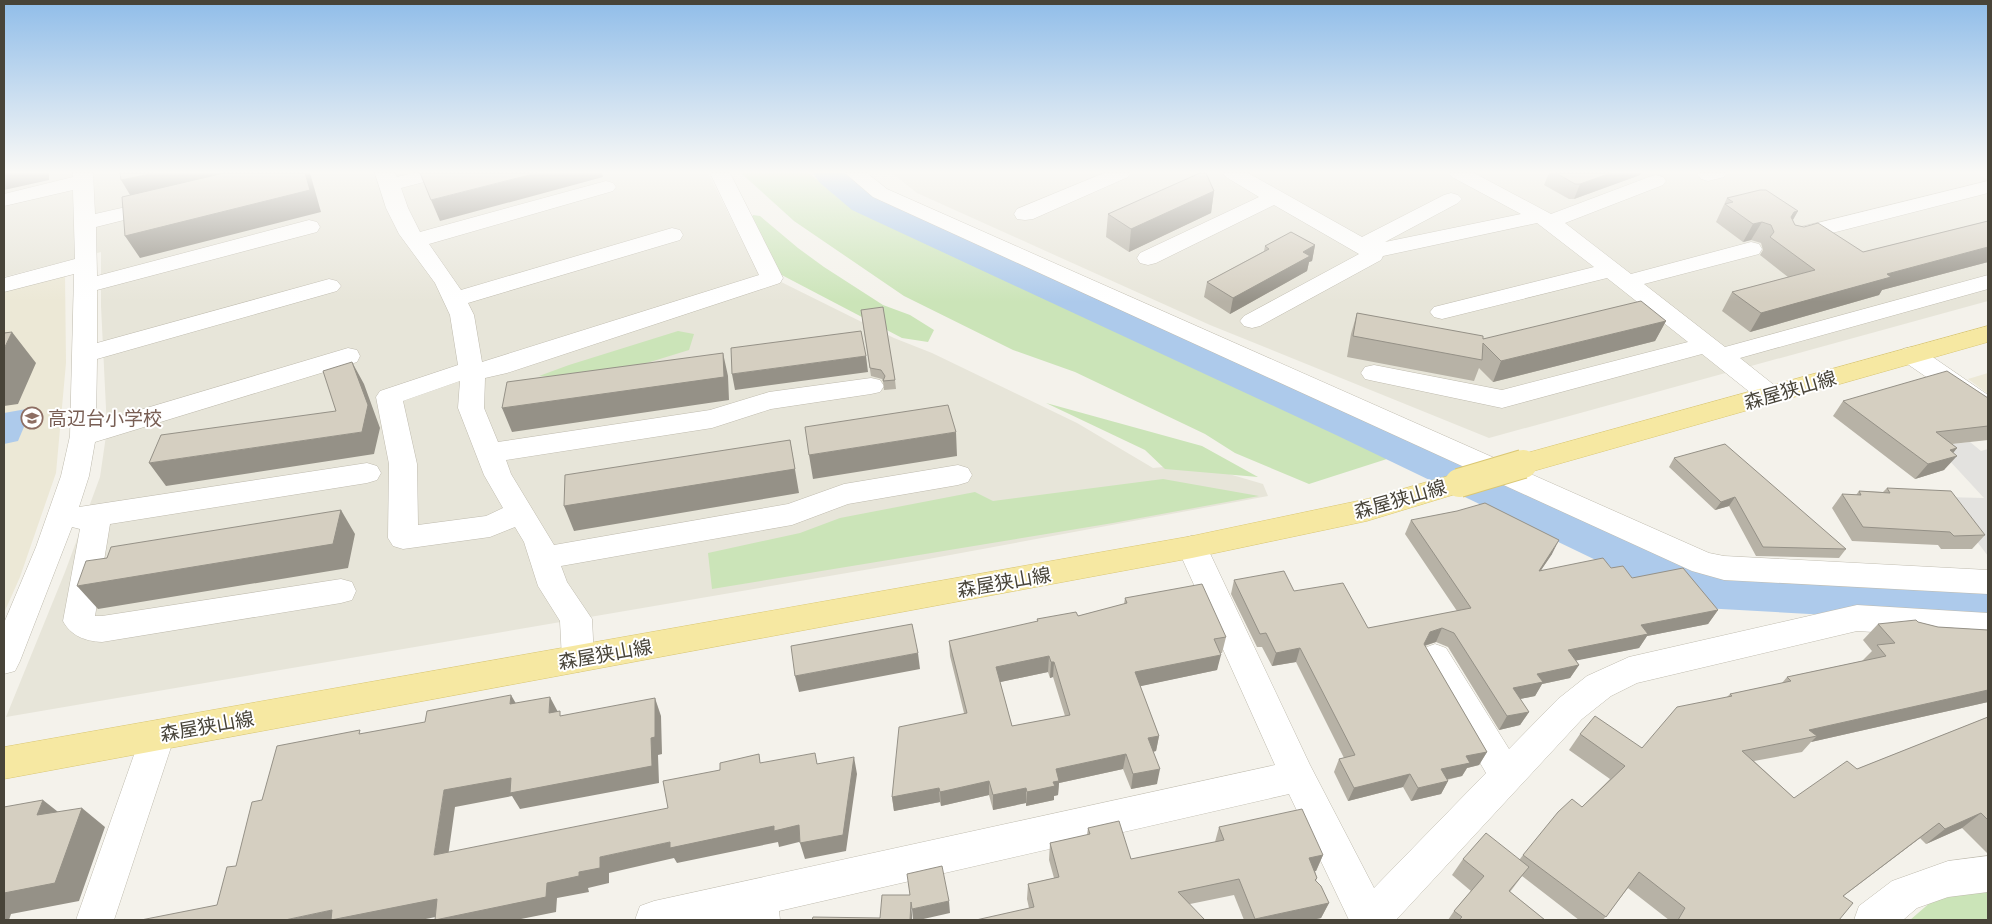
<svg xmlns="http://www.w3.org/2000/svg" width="1992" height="924" font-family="Cabin,'Noto Sans JP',sans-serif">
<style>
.residential{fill:#e7e5d9}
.education{fill:#ece8d6}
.green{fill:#cbe4b8}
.parking{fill:#e3e2df}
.water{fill:#adcaeb}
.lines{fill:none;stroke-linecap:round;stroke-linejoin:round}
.river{fill:#adcaeb;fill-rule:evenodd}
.minor-casing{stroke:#bfbbae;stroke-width:1}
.major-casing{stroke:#dac773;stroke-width:1}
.minor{fill:#fff;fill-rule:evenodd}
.major{fill:#f6e8a2;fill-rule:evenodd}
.major-bridge-casing{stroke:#dac773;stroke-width:30;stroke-linecap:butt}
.major-bridge{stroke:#f6e8a2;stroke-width:28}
.wall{fill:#b7b2a6;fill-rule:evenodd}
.shaded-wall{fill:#959187}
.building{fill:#d5cfc1;stroke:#959187;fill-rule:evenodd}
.labels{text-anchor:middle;stroke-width:4;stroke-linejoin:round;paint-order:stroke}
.street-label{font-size:19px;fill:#484439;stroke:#fff}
.education-label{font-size:19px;fill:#785e54;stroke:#fff;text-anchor:start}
</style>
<rect width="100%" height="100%" fill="#f4f2eb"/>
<path class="residential" d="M4 173H708L757 270 894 338 932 353 1077 423 1153 468 1195 464 1263 484 1268 496 923 560 6 717 65 572 100 477 107 429 101 306V252L4 277Z
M892 173H1976L1988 180V301L1489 438 1210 325 917 193Z"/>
<path class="education" d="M65 274 66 363 56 473 20 577 4 613V290Z
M1988 373V394L1968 379Z"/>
<path class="green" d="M741 173H809L849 206 1328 427 1390 458 1309 484 1235 453 1205 434 1075 372 1013 350 904 296 794 221Z
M753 215 760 216 798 248 824 267 883 305 910 315 934 330 928 342 902 338 776 272 750 220Z
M678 331 694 334 689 350 595 379 539 376 569 365Z
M1046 403 1202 446 1258 477 1165 469 1145 450Z
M1163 479 1259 496 1113 523 712 589 708 553 800 533 840 518 975 492 993 501Z
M1988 888V920H1910L1932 901Z"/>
<path class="parking" d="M1970 442 1981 451 1988 449V556L1943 497 1984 498 1936 446Z"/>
<path class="water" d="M32 408 18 441 4 444V413Z"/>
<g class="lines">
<path class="river" d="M813 173H858L882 192 1374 409 1710 560 1988 576V624L1703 608 1681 601 1336 435 852 210 819 182Z"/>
<g class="minor-casing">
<path id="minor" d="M73 173H93L95 214 161 199 168 201 172 205 168 209 96 227 97 276 309 220 317 222 320 227 317 232 97 290V343L329 279 337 281 341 286 337 291 97 359 96 423 348 348 357 350 360 356 357 362 95 442 89 476 79 507 367 463 377 466 381 473 377 480 367 483 110 524 95 616H102L341 579 352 582 356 591 352 600 341 603 102 642C85 641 71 636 63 621L80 529 72 527 20 661 15 671 4 674V623L36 547 61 476 70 436 74 274 4 292V278L75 259 73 190 4 206V194L73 177Z
M375 173H395L397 177 413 173H446L443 177 401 188 408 208 420 232 606 181 613 183 616 187 613 191 429 244 461 290 672 228 680 230 683 235 680 240 468 303 474 315 482 362 759 275 710 173H730L783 278 780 283 507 373 485 378 484 408 498 442 710 410 769 392 871 378 880 380 884 386 880 392 871 394 771 409 712 428 506 460 511 474 554 545 788 504 844 484 958 465 968 468 972 475 968 482 958 485 848 504 792 525 561 566 567 582 592 619 594 659 589 669 578 672 567 669 562 659 560 621 538 586 524 542 515 527 490 537 403 549 393 546 388 538 389 464 376 397 380 391 458 365 450 315 435 283 399 234 386 208ZM460 381 458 408 484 475 503 508 486 516 418 525 417 464 403 401Z
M845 173H867L887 189 1709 553 1724 556 1988 570V594L1724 580 1692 571 873 197Z
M1104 173H1131L1128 177 1033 219 1025 220 1017 219 1014 214 1017 209Z
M1223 173H1248L1362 237 1444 195 1451 193 1458 195 1462 199 1458 203 1385 242 1521 214 1452 177 1449 173H1474L1551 214 1649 177 1656 175 1663 177 1666 181 1663 185 1565 223 1631 274 1751 242 1759 244 1762 249 1759 254 1644 284 1725 347 1988 275V289L1740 358 1779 389 1783 395 1779 401 1770 404 1761 401 1702 354 1502 408 1374 381 1365 379 1361 373 1365 367 1374 365 1502 390 1688 342 1607 278 1442 319 1434 317 1430 312 1434 307 1594 267 1537 223 1383 256 1381 260 1260 326 1252 328 1244 326 1240 321 1244 316 1359 254 1274 205 1156 263 1148 265 1140 263 1137 258 1140 253 1259 197 1226 177Z
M1699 173H1727L1724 177 1708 181 1701 179 1698 175Z
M1988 181V193L1793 243 1785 241 1782 236 1785 231Z
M1912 347 1921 349 1988 395V416L1979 413 1903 361 1900 355 1903 349Z
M1192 536 1202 539 1207 547 1310 765 1374 888 1486 773 1419 657 1424 648 1435 644 1446 648 1509 749 1558 699 1587 676 1629 657 1857 605 1988 613V639L1857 631 1637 683 1611 696 1582 719 1396 920H1349L1289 794 779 911 780 920H635L640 906 654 901 1275 765 1177 547 1182 539Z
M158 720 170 724 175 735 114 920H76L141 735 146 724Z
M1988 856V892L1948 897 1917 908 1903 920H1854L1859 906 1892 881 1948 861Z"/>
</g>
<g class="major-casing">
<path id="major" d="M1988 326V342L1523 474 1513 471 1509 464 1513 457 1523 454Z
M1459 473 1469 476 1473 483 1469 490 1367 521 1192 558 4 779V747L1192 536 1367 499Z"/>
</g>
<use href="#minor" class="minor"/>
<use href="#major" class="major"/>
<g class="major-bridge-casing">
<path id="major-bridge" d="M1459 483 1523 464"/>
</g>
<use href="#major-bridge" class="major-bridge"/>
</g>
<path class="wall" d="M1549 173H1641L1640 175 1574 199H1569L1544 185Z
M1214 191 1211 213 1129 252 1106 237 1108 214Z
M1727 198 1798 211 1793 220 1795 225 1863 252 1988 221V262L1882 290 1879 295 1750 332 1722 311 1732 292 1788 277 1760 255 1763 250 1761 243 1751 240 1743 242 1716 222Z
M1315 245 1312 261 1309 262 1307 271 1230 314 1204 297 1207 282 1264 251 1265 246Z
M1357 313 1483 339 1666 321 1655 341 1493 382 1479 368 1474 381 1347 357 1351 334Z
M862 318 895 380 896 389 884 390 883 381 882 379 871 376Z
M1988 398V440L1952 444 1957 448 1953 453 1944 470 1915 479 1833 416 1843 401Z
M1674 458 1846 549 1839 558 1756 556 1729 506 1715 510 1669 467Z
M1887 488 1985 535 1972 549H1941L1938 545 1852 541 1832 508 1842 494 1856 495 1859 491 1883 492Z
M1411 520 1552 554 1541 570 1611 568 1632 578 1718 610 1708 624 1647 636 1639 648 1576 660 1579 665 1570 678 1542 684 1535 696 1520 699 1529 712 1520 725 1499 730 1448 647 1436 642 1425 646 1487 752 1479 765 1467 768 1462 776 1447 780 1448 781 1441 794 1411 801 1403 787 1348 801 1334 772 1339 759 1344 758 1296 662 1272 666 1262 647H1257L1231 594 1234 580 1294 591 1368 628 1457 611 1405 534Z
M1125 598 1226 637 1222 653H1220L1217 670 1140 686 1159 736 1156 751 1153 752 1157 784 1131 789 1123 769 1059 783 1058 795 1054 796V800L1026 806V803L993 810 989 795 941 806 940 802 894 811 892 797 964 713 950 656 949 641 1037 622V619L1078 616 1124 604ZM1048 672 1050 678 1053 677 1065 716 1012 726 1000 682Z
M1918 622 1938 627 1988 630V702L1811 742 1802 752 1754 761 1794 798 1857 769 1988 717V854L1962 828 1926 844 1920 838 1843 896 1839 920H1669L1628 888 1603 920H1579L1522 876 1510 892 1545 920H1448L1454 911 1471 891 1452 875 1463 859H1520L1523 855 1582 807 1610 779 1569 750 1580 734 1642 748 1727 697 1730 694 1782 683 1787 677 1862 661 1872 651 1863 640 1878 624Z
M1219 827 1323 855 1316 871H1315L1317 878 1316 881 1329 903 1321 918 1312 920H1244L1234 895 1190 904 1029 908 1027 899 1028 884 1054 878 1049 860 1050 843 1087 835 1088 828 1131 859 1215 842Z"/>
<path class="shaded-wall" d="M4 173H49V180L4 190Z
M155 173H263L135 203 121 180Z
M305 173H310L321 212 140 258 125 236Z
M537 173H602L603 177 440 221 431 200Z
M1611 173H1641L1640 175 1574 199 1580 184Z
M1214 191 1211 213 1129 252 1131 229Z
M1798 211 1788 228 1783 230 1794 212Z
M1762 222 1751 240 1743 242 1753 224Z
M1315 245 1312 261 1309 262 1307 271 1230 314 1233 298 1303 252Z
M1988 247V262L1882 290 1879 295 1750 332 1761 313 1887 274Z
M1666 321 1655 341 1493 382 1501 361Z
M12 332 36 363 18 404 4 406V349Z
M723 353 728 376 729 400 512 432 502 408Z
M866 356 868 372 735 390 732 374Z
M352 362 364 384 380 428 374 454 166 486 149 463 362 432Z
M956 432 957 456 813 479 809 455Z
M790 440 799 493 574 531 564 506Z
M1957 448 1949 458 1957 456 1944 470 1915 479 1928 464 1950 450Z
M1735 497 1729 506 1715 510 1721 502Z
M341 510 355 534 348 568 98 609 77 586Z
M1559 540 1552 554 1531 585 1539 571Z
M1718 610 1708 624 1647 636 1639 648 1559 664 1568 650 1641 625Z
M1442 628 1436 642 1423 646 1417 658 1430 632Z
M1300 648 1296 662 1272 666 1276 653Z
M918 653 920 669 799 692 795 676Z
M1221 655 1217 670 1132 688 1135 672Z
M1049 656 1048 672 996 683V667Z
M1051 662H1054L1053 677 1050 678Z
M1579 665 1570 678 1542 684 1535 696 1506 702 1513 688 1537 674Z
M1988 690V702L1811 742 1817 736 1809 730Z
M511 695 521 712 510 704Z
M550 697 559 714 549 713Z
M655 698 661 716 662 754 658 755 659 783 520 809 512 796 455 807 446 871 434 855 444 790 651 738Z
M1529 712 1520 725 1499 730 1507 716Z
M1159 736 1156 751 1146 753 1148 738Z
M1487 752 1479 765 1467 768 1462 776 1434 782 1441 769 1466 756Z
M1126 754 1123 769 1059 783 1058 795 1054 796V800L1026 806 1027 792 1056 769Z
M854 757 857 774 846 851 805 859 800 843Z
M1160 769 1157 784 1131 789 1133 774Z
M1410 774 1403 787 1348 801 1354 788Z
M989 781V795L941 806 940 792Z
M1448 781 1441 794 1411 801 1418 788Z
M939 788 940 802 894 811 892 797Z
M1026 788V803L993 810V795Z
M43 800 67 819 37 815Z
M82 808 105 827 79 901 11 914 9 920H4V893Z
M1981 813 1962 828 1926 844 1945 829Z
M1939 823 1920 838 1825 910 1843 896Z
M799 825 803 841 779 847 778 842 677 863 674 858 609 873V883L588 888 589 892 557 898 556 912 516 920H435L579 872 600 857 670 842 774 826Z
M1323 855 1316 871 1302 874 1309 858Z
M437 899 450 914 421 920H285L332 910Z
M949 901 950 913 919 920H913L912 909Z
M911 902 912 915V920H910Z
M1329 903 1321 918 1312 920H1255V919Z"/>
<path class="building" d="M120 173H155L121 180Z
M224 173H305L310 190 125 236 122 197Z
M420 173H537L431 200Z
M1200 173H1206L1214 191 1131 229 1108 214Z
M1556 173H1611L1580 184H1575Z
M1760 190H1766L1798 211 1794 212 1791 217 1795 225 1804 227 1818 223 1863 252 1988 221V247L1887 274 1891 277 1761 313 1732 292 1815 270 1770 237 1774 232 1771 225 1762 222 1753 224 1725 204 1733 202 1727 198Z
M1291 232 1315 245 1303 252 1310 256 1233 298 1207 282 1269 249 1265 246Z
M1641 301 1666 321 1501 361 1483 343 1482 360 1353 336 1357 313 1483 336V339Z
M883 307 895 380 883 381 885 376 881 370 870 368 861 310Z
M861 331 866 356 732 374 731 348Z
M12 332 4 349V333Z
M723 353 724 377 502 408 507 382Z
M352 362 368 405 362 432 149 463 161 435 336 411 323 371Z
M1947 371 1988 398V426L1936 432 1957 448 1950 450 1957 456 1928 464 1843 401Z
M948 405 956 432 809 455 805 427Z
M790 440 795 469 564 506 565 475Z
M1725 444 1846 549 1763 547 1735 497 1721 502 1674 458Z
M1887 488 1951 491 1985 535 1954 536 1950 532 1863 527 1842 494 1861 495 1859 491 1890 493Z
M1485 503 1559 540 1539 571 1603 558 1611 568 1623 566 1632 578 1683 568 1718 610 1641 625 1648 634 1568 650 1579 665 1537 674 1543 682 1513 688 1529 712 1507 716 1454 633 1442 628 1430 632 1424 644 1487 752 1466 756 1470 763 1441 769 1448 781 1418 788 1410 774 1354 788 1339 759 1355 755 1300 648 1276 653 1266 633 1260 634 1234 580 1284 571 1294 591 1343 583 1368 628 1471 608 1411 520 1457 511Z
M341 510 333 544 77 586 86 561 107 558 111 547Z
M1202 584 1226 637 1214 639 1221 655 1135 672 1159 736 1148 738 1160 769 1133 774 1126 754 1056 769 1059 781 1053 782 1055 786 1027 792 1026 788 993 795 989 781 940 792 939 788 892 797 899 727 967 713 949 641 1038 621 1037 619 1076 612 1078 616 1127 603 1125 598ZM1049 656 1051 662H1054L1070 715 1012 726 996 667Z
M1916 620 1918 622 1938 627 1988 630V690L1809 730 1817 736 1742 751 1794 798 1847 761 1857 769 1988 717V820L1981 813 1945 829 1939 823 1843 896 1853 903 1839 920H1678L1685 908 1639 872 1606 917 1523 855 1558 812 1572 799 1582 807 1625 766 1580 734 1595 716 1642 748 1677 707 1732 696 1730 694 1791 681 1787 677 1886 656 1877 645 1895 643 1878 624Z
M912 624 918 653 795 676 791 646Z
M511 695 510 704 550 697 549 713 560 711V716L655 698V737L651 738 652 766 510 793 511 778 444 790 434 855 668 808 663 781 720 770V763L759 754 760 763 815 753 817 764 854 757 843 835 800 843 799 825 774 831V826L670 848V842L600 857V868L579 872V876L547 883 546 897 435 920 437 899 331 920 332 910 285 920H141L217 905 227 867 236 866 252 802 262 800 277 746 360 730 359 734 425 722 427 711Z
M43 800 37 815 82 808 55 883 4 893V807Z
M1302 809 1323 855 1309 858 1317 878 1315 880 1321 886 1329 903 1255 919 1239 879 1178 892 1205 920H976L1034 907 1028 884 1059 877 1050 843 1090 834 1088 828 1119 821 1131 859 1224 840 1219 827Z
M1486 833 1529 867 1509 891 1545 920H1459L1462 917 1454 911 1484 876 1463 859Z
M942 866 949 901 912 909 911 902 910 920H812L813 917 880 918 882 895H910L907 874Z"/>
<linearGradient id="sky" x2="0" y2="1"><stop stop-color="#90bde9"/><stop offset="0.57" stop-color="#faf9f6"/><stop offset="1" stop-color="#faf9f6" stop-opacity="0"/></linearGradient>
<rect width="1992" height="302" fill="url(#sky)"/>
<defs>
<g id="school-ring" transform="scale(1.125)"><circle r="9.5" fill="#fff" stroke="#8d6e63" stroke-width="1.5"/><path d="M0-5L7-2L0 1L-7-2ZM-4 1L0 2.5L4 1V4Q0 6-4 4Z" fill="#8d6e63"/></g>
</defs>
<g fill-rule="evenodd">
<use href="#school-ring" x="32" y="418"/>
</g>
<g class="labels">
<g class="street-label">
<text transform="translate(1790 390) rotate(-16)" y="7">森屋狭山線</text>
<text transform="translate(1400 499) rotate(-16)" y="7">森屋狭山線</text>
<text transform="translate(1004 582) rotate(-10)" y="7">森屋狭山線</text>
<text transform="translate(605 654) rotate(-10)" y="7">森屋狭山線</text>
<text transform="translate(207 726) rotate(-10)" y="7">森屋狭山線</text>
</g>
<g class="education-label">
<text x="48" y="425">高辺台小学校</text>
</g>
</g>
<rect width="1992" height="924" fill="none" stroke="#484439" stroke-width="10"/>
</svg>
